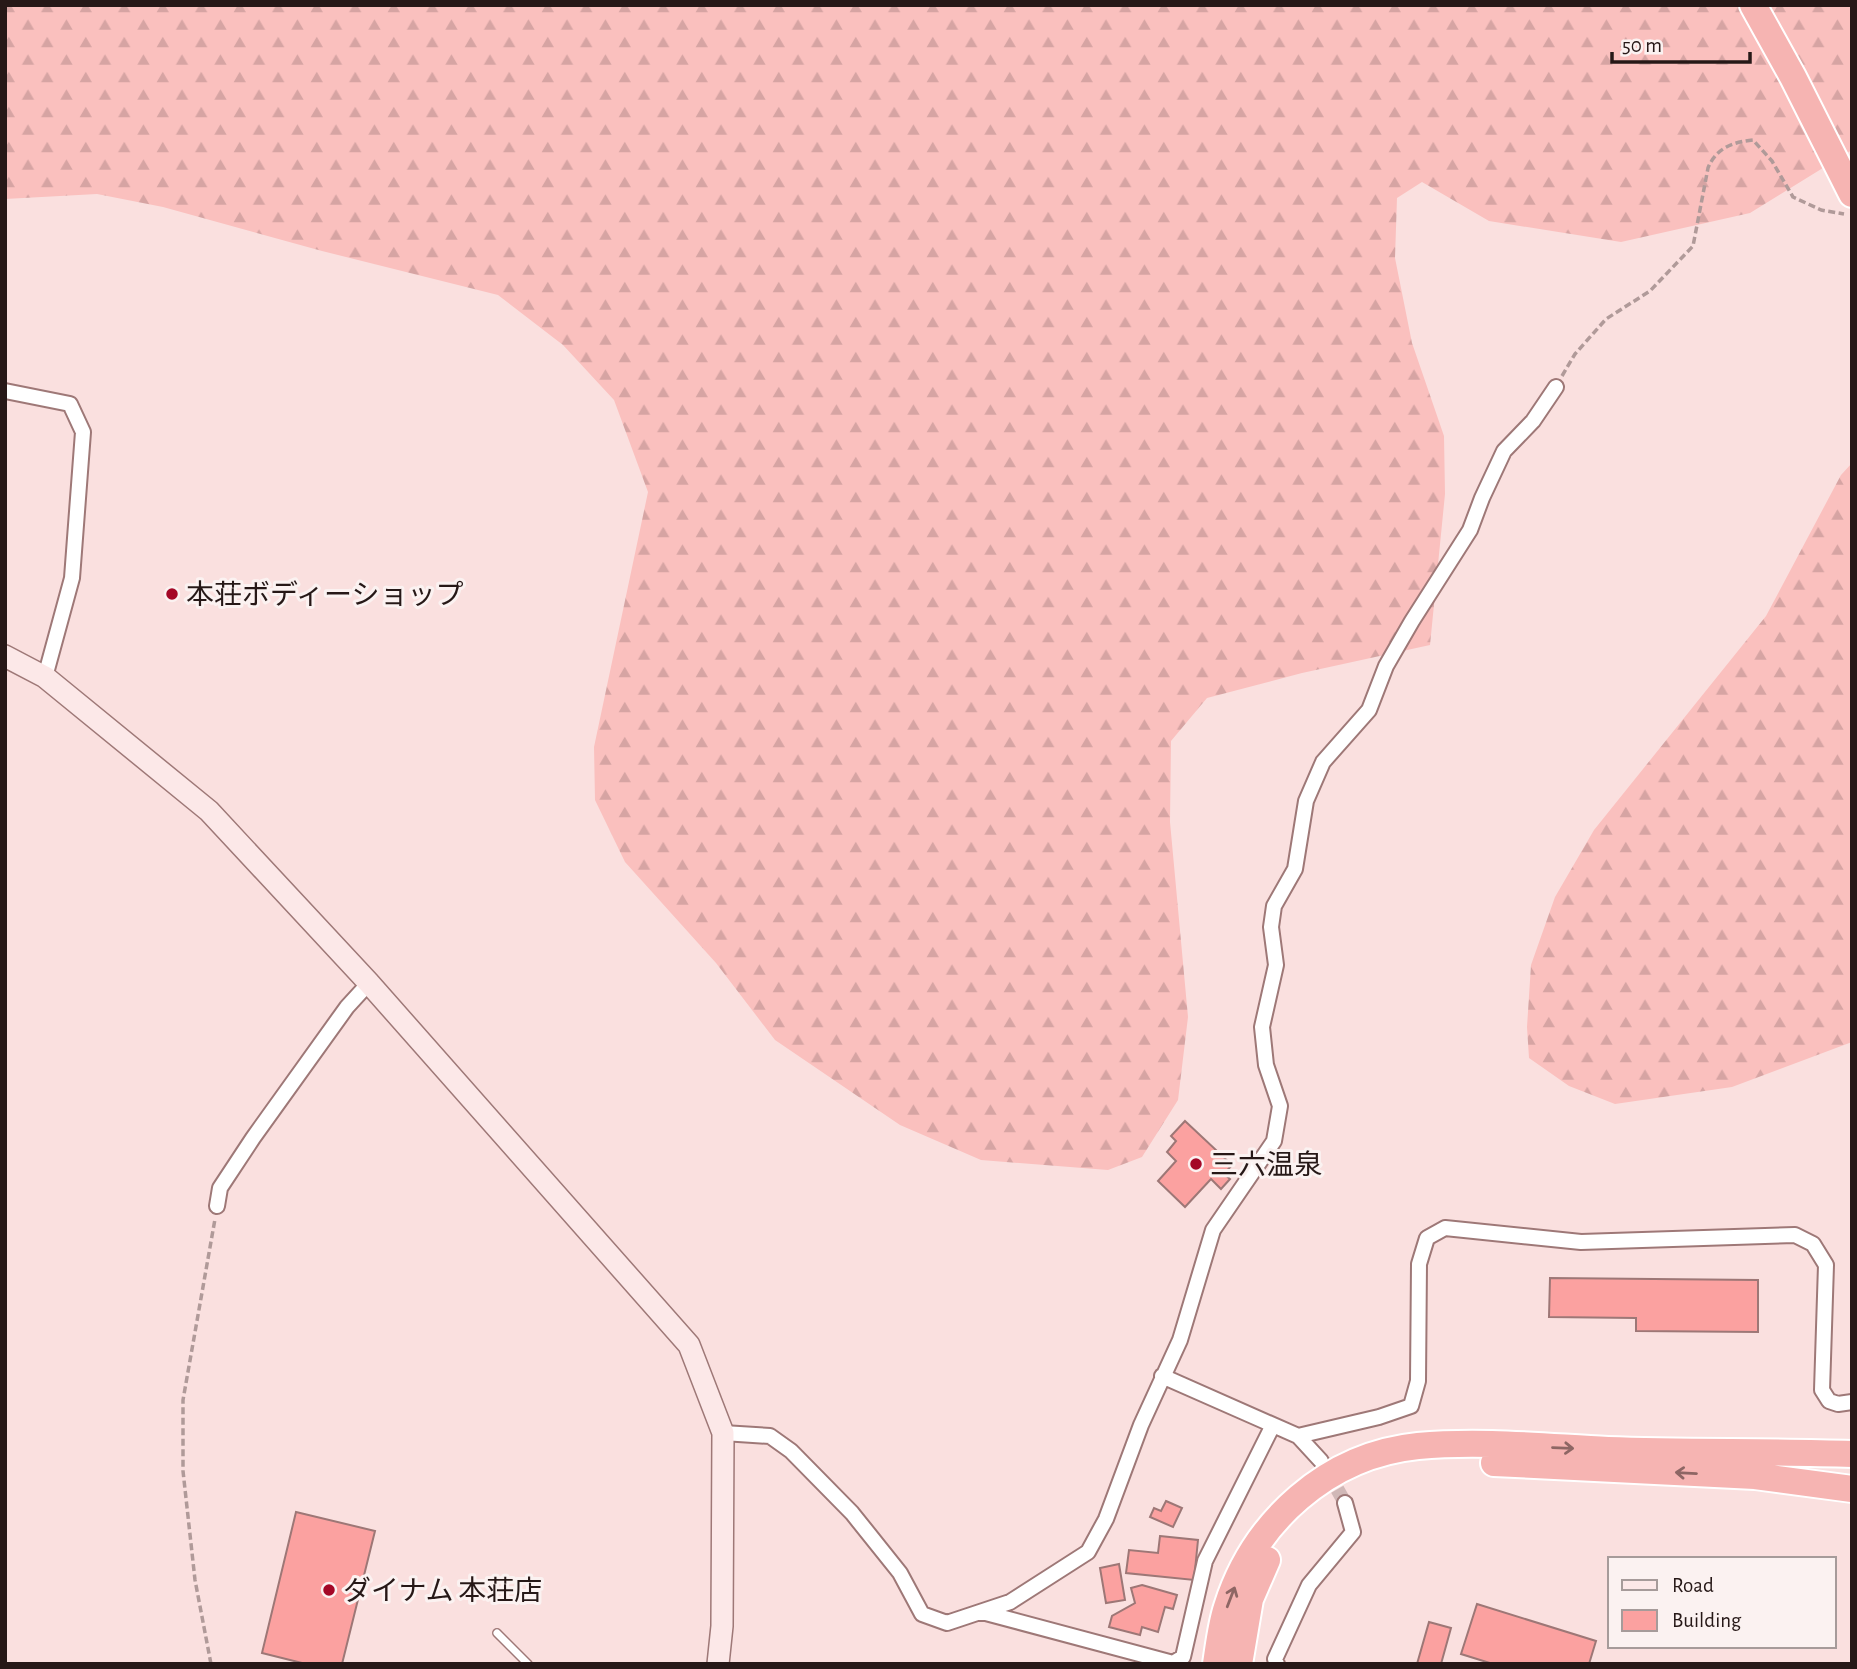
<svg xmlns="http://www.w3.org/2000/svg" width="1857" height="1669" font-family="'Alegreya Sans','Noto Sans JP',sans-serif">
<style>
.forest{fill:url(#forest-firs)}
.building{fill:#fba1a0;stroke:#9d7776;stroke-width:2}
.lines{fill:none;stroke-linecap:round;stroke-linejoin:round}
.street-tunnel{stroke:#d0b8b7;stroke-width:14;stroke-dasharray:14 7;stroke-linecap:butt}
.lane-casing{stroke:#9e7877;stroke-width:10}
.street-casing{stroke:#9e7877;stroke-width:18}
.secondary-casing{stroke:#9e7877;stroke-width:24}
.highway-casing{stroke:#fff;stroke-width:30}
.path{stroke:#b09a99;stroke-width:3.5;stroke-dasharray:7 3.5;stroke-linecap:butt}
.lane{stroke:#fff;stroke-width:7}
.street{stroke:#fff;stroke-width:14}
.secondary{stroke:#fce8e8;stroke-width:21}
.highway{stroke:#f6b4b2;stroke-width:26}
.oneway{stroke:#8e6664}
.poi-dot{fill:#a40827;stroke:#fbf2f1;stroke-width:2.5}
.labels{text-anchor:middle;stroke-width:6;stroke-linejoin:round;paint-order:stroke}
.poi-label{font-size:28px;fill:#261817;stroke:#fbf2f1;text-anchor:start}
</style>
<defs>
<pattern id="forest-firs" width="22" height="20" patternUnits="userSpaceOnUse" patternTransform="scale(1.75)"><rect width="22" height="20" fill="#fac0be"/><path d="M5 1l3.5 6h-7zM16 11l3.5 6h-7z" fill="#d6a4a3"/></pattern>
</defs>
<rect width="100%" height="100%" fill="#fae0df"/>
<path class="forest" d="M5 5H1852V150L1750 213 1621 242 1489 221 1422 182 1397 198 1395 258 1412 343 1444 436 1445 494 1430 645 1302 673 1207 698 1171 741 1170 822 1188 1017 1178 1100 1142 1157 1108 1170 981 1160 900 1125 775 1040 716 963 625 862 595 800 594 747 648 492 614 400 563 345 498 295 322 251 163 207 97 194 5 199Z
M1852 463V1042L1732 1087 1615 1104 1569 1086 1529 1058 1527 1027 1531 965 1555 897 1594 830 1766 616 1841 475Z"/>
<path class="building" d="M1185 1121 1232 1165 1224 1174 1230 1179 1221 1189 1211 1179 1185 1207 1158 1181 1176 1161 1167 1152 1176 1141 1171 1136Z
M1550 1278 1758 1280V1332L1636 1331V1318L1549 1317Z
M1166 1501 1182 1508 1173 1527 1150 1517 1154 1508 1161 1511Z
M296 1512 375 1531 342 1664H306L262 1653Z
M1160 1536 1198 1540 1194 1580 1126 1573 1129 1550 1158 1553Z
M1119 1564 1125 1600 1106 1603 1100 1568Z
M1142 1585 1177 1595 1173 1609 1165 1607 1158 1632 1142 1627 1140 1635 1109 1627 1112 1616 1135 1603 1131 1588Z
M1477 1604 1596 1641 1589 1664H1493L1461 1654Z
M1429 1622 1451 1628 1441 1664H1417Z"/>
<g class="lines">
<path class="street-tunnel" d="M1327 1471 1345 1503"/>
<g class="lane-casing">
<path id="lane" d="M497 1633 528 1664"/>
</g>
<g class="street-casing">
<path id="street" d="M5 391 70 404 83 432 72 578 45 677
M217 1206 220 1188 253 1138 347 1007 369 983
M1162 1376 1298 1436 1321 1461
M723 1433 770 1436 791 1451 852 1513 900 1573 922 1614 947 1623 1010 1602 1088 1552 1106 1519 1141 1425 1180 1340 1213 1230 1274 1141 1280 1106 1266 1065 1262 1027 1276 965 1271 927 1274 906 1295 869 1306 801 1323 762 1369 710 1386 666 1412 621 1470 530 1482 498 1504 451 1533 421 1556 387
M1298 1436 1379 1417 1411 1406 1418 1381 1419 1264 1427 1238 1445 1228 1581 1242 1795 1235 1813 1244 1826 1265 1822 1390 1829 1401 1838 1404 1852 1402
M982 1612 1173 1663 1183 1657 1205 1561 1273 1425
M1277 1664 1275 1659 1309 1585 1353 1532 1345 1503"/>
</g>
<g class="secondary-casing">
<path id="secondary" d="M5 656 45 677 209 811 369 983 689 1345 723 1433 722 1626 718 1664"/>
</g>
<g class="highway-casing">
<path id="highway" d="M1753 5 1793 77 1852 194
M1494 1463 1755 1476 1852 1489
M1216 1664C1219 1645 1221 1625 1227 1607 1254 1521 1328 1455 1418 1446 1481 1440 1546 1447 1608 1450 1689 1453 1771 1451 1852 1454
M1239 1664 1250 1599 1267 1560"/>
</g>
<path class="path" d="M1562 376 1575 354 1606 319 1650 291 1693 246 1708 168C1716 148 1733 142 1753 140L1772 161 1793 197 1821 210 1844 214
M211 1664 195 1580 183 1471V1400L215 1219"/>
<use href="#lane" class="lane"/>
<use href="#street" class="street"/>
<use href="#secondary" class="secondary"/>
<use href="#highway" class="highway"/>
</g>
<defs><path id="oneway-shaft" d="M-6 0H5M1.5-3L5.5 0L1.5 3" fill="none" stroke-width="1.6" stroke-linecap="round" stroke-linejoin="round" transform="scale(1.75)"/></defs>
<g class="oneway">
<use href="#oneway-shaft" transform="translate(1563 1448) rotate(2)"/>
<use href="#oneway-shaft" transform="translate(1686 1473) rotate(-177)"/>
<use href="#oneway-shaft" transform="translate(1231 1597) rotate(-69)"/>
</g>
<g class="poi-dot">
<circle cx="172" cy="594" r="7"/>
<circle cx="1196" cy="1164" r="7"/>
<circle cx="329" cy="1590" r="7"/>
</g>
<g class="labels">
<g class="poi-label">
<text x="186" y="604">本荘ボディーショップ</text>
<text x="1210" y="1174">三六温泉</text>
<text x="343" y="1600">ダイナム 本荘店</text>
</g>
</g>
<rect width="1857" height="1669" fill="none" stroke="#261817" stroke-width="14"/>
<rect x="1608" y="1557" width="228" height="91" fill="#fbf2f1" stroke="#a69b9a" stroke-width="2"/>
<rect x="1622" y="1580" width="35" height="10" fill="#fce8e8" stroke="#a69b9a" stroke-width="2"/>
<text x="1672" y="1592" font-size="21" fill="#261817">Road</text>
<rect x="1622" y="1610" width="35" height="21" fill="#fba1a0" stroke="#a69b9a" stroke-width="2"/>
<text x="1672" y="1627" font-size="21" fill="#261817">Building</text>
<path d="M1612 52v10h138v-10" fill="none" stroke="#261817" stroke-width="3.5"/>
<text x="1622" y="52" font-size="21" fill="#261817" stroke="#fbf2f1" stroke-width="5" paint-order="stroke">50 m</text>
</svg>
